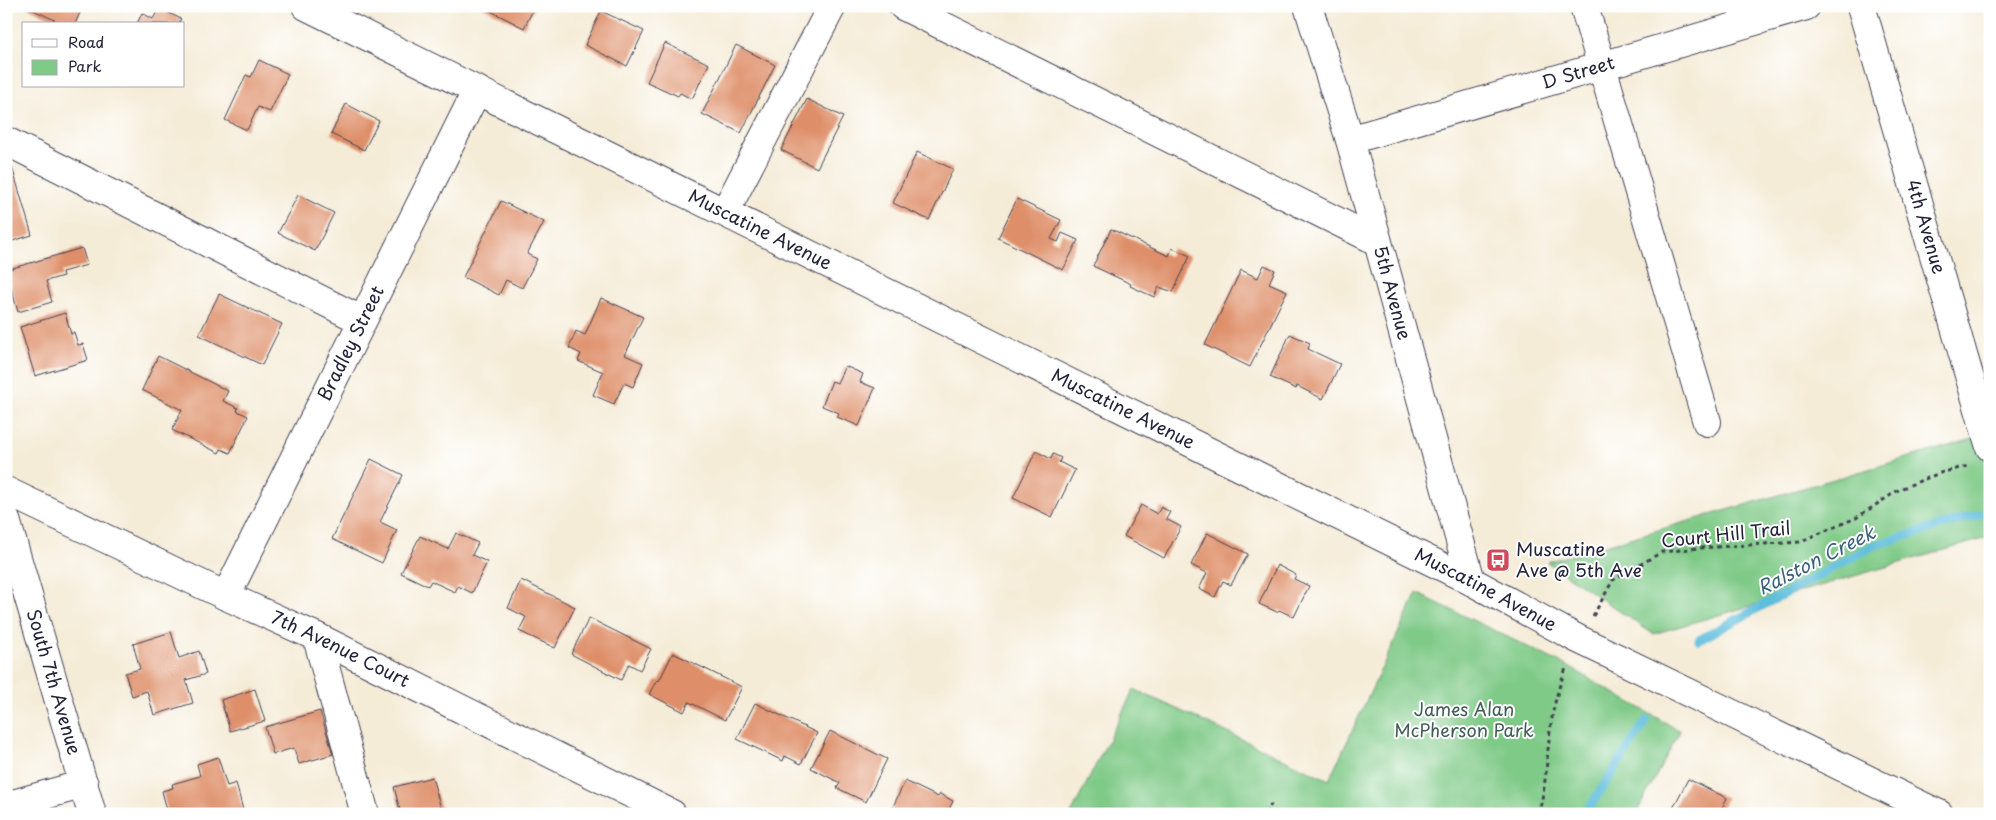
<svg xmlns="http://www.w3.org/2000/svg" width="1996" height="820" font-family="'Playpen Sans',sans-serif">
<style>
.green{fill:#80ca88;stroke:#517662}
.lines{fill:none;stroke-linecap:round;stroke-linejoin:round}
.stream{stroke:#5dbddc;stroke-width:9}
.building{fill:#de8f69}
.minor-casing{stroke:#424053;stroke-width:30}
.major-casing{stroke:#424053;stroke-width:30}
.path{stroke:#424053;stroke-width:3;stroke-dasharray:4 4;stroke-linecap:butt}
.minor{stroke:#fff;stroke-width:28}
.major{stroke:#fff;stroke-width:28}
.labels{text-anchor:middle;stroke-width:4;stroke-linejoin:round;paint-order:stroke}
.street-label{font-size:18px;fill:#22223b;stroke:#fff}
.poi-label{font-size:18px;fill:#22223b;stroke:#fff;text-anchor:start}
.park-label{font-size:18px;fill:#435d56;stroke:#fff}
.water-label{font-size:19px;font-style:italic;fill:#3a607b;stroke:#fff}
</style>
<rect width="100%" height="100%" fill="#fff"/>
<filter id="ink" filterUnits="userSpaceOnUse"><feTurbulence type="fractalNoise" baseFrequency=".02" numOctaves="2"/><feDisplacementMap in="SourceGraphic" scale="10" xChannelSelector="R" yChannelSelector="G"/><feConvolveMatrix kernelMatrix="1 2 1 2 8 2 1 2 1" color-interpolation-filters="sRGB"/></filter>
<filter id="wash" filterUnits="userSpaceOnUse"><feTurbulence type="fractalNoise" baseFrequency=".0096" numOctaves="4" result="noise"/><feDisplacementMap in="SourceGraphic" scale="20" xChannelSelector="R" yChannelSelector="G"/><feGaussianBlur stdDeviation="1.12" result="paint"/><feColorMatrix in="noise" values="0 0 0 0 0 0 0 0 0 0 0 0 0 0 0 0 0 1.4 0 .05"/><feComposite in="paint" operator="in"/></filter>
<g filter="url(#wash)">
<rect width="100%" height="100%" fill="#f5ecd8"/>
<path class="green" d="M1990 434V537L1653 634 1547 562Z
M1417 593 1567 666 1680 731 1636 814H1071L1134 689 1329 780Z"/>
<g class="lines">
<path class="stream" d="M1699 640 1875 545 1981 514
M1585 814 1647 720"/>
</g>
<g id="blocks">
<path class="building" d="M25 6H83L75 24H63Z
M481 6H535L524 28Z
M159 8 181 19 178 24H137L142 13 153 19Z
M601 11 644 31 627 66 585 45Z
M665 43 709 64 692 99 680 93 678 96 647 82Z
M736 45 775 65 741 133 702 114Z
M259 60 288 74 270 112 258 107 247 130 225 120 246 75 251 77Z
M807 99 843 117 817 168 781 150Z
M346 104 379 121 364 150 331 134Z
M917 152 953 169 929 220 893 203Z
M12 167 32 235 6 243V169Z
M298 195 334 213 315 251 278 233Z
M1017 199 1061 220 1051 239 1058 242 1062 233 1078 240 1063 270 998 238Z
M501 201 544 222 527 254 537 259 522 288 506 280 499 295 463 277Z
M1111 229 1169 256 1172 248 1190 256 1173 292 1159 287 1154 297 1130 286 1131 284 1093 266Z
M82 248 87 265 62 272 63 276 46 281 52 302 18 312 6 270Z
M1264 265 1275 270 1269 283 1287 291 1250 367 1205 345 1241 270 1258 278Z
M219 294 282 324 262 365 199 335Z
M601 298 643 317 625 355 643 363 633 387 624 383 614 404 593 395 603 372 578 361 581 354 569 348 576 331 585 335Z
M65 313 71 334 74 332 78 345 83 344 88 360 35 376 20 327Z
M1290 334 1310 343 1308 349 1340 364 1323 399 1297 386 1296 389 1270 377Z
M158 356 228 391 223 401 238 408 237 411 248 416 230 453 221 449 219 453 172 430 182 410 142 390Z
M845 366 863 374 860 382 875 388 859 426 837 417 839 413 822 406 832 381 837 383Z
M1036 451 1051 459 1053 454 1061 458 1059 462 1075 470 1052 517 1013 498Z
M371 459 403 475 380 522 397 530 382 563 332 539Z
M1141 505 1157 514 1161 507 1170 512 1166 519 1181 527 1164 558 1124 536Z
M456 533 478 543 472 555 487 562 472 593 458 586 455 592 431 581 428 586 401 573 420 536 448 549Z
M1207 533 1248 554 1231 585 1223 581 1215 597 1199 589 1207 573 1191 565Z
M1277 565 1296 575 1294 579 1309 586 1294 617 1279 610 1277 612 1259 604Z
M521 580 575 607 555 648 519 631 526 617 508 608Z
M589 618 651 649 640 670 629 664 621 680 571 654Z
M171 632 179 658 199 651 206 674 186 680 193 703 154 715 147 691 132 696 125 673 140 669 133 644Z
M673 653 742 687 725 720 689 702 684 712 649 694 657 680 659 681Z
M255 689 265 721 230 731 221 700Z
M755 703 817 733 801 764 785 756 783 761 737 739Z
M320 711 333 754 299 764 294 748 273 754 265 727Z
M830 731 887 759 866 802 837 788 840 783 811 768Z
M218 757 227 786 236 783 243 810 235 814H168L162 791 173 788 172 784 200 776 197 764Z
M432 777 442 812 401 814 394 787Z
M1688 779 1727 798 1719 814H1670Z
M905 781 938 797 940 794 953 801 947 814 890 813Z"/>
</g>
</g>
<g filter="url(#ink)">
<use href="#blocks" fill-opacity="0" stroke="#424053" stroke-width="1"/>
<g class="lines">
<g class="minor-casing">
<g id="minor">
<path d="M903 6 1377 241"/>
<path id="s1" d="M1308 6 1350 140 1471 581"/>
<path d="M1584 6 1707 422"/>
<path id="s2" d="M1861 6 1990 447"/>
<path id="s3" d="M1350 140 1806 6"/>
<path d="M6 141 361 320"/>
<path d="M725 212 832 6"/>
<path id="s4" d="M6 491 226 596 317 637 672 814"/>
<path id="s5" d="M6 520 92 814"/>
<path id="s6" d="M226 596 477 90"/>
<path d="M317 637 365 814"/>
<path d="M6 806 84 784"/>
</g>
</g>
<g class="major-casing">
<g id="major">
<path id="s7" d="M306 6 1471 581 1578 639 1939 814"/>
</g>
</g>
<path class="path" d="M1593 616 1613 580 1662 552 1699 548 1799 542 1856 518 1900 489 1940 473 1968 466
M1266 814 1271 804
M1538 814C1548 782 1546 750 1552 718 1555 699 1560 683 1567 666"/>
<use href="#minor" class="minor"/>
<use href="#major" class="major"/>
</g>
</g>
<defs>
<g id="bus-square" transform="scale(1.25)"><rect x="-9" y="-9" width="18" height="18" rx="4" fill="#d1495b" stroke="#fff"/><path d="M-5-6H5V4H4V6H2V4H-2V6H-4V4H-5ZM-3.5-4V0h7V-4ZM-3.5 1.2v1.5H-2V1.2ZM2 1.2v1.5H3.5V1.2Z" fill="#fff"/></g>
</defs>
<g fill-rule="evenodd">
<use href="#bus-square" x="1498" y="560"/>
</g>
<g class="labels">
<g class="street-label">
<text dy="6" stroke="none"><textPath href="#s3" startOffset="238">D Street</textPath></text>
<text dy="6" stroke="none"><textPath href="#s2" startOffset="230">4th Avenue</textPath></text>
<text dy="6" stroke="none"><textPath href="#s7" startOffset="506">Muscatine Avenue</textPath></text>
<text dy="6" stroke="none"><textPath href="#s1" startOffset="299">5th Avenue</textPath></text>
<text dy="6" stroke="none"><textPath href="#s6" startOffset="282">Bradley Street</textPath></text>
<text dy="6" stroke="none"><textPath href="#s7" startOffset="911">Muscatine Avenue</textPath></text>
<text transform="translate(1726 535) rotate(-6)" y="6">Court Hill Trail</text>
<text dy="6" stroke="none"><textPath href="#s7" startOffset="1316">Muscatine Avenue</textPath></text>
<text dy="6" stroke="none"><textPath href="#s4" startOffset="370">7th Avenue Court</textPath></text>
<text dy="6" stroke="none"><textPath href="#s5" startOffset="169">South 7th Avenue</textPath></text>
</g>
<g class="poi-label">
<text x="1516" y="556">Muscatine<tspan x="1516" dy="21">Ave @ 5th Ave</tspan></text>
</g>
<g class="park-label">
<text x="1464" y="716">James Alan<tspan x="1464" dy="21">McPherson Park</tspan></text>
</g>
<g class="water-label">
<text transform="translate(1816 560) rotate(-27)" y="7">Ralston Creek</text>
</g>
</g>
<rect width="1996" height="820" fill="none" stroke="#fff" stroke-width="25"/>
<rect x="22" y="22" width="162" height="65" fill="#ffffff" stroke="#a7a7b1"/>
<rect x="32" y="39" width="25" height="8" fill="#ffffff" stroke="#a7a7b1"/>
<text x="68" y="48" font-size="15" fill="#22223b">Road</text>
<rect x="32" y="60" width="25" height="15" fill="#80ca88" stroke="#a7a7b1"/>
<text x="68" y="72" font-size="15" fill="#22223b">Park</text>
</svg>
